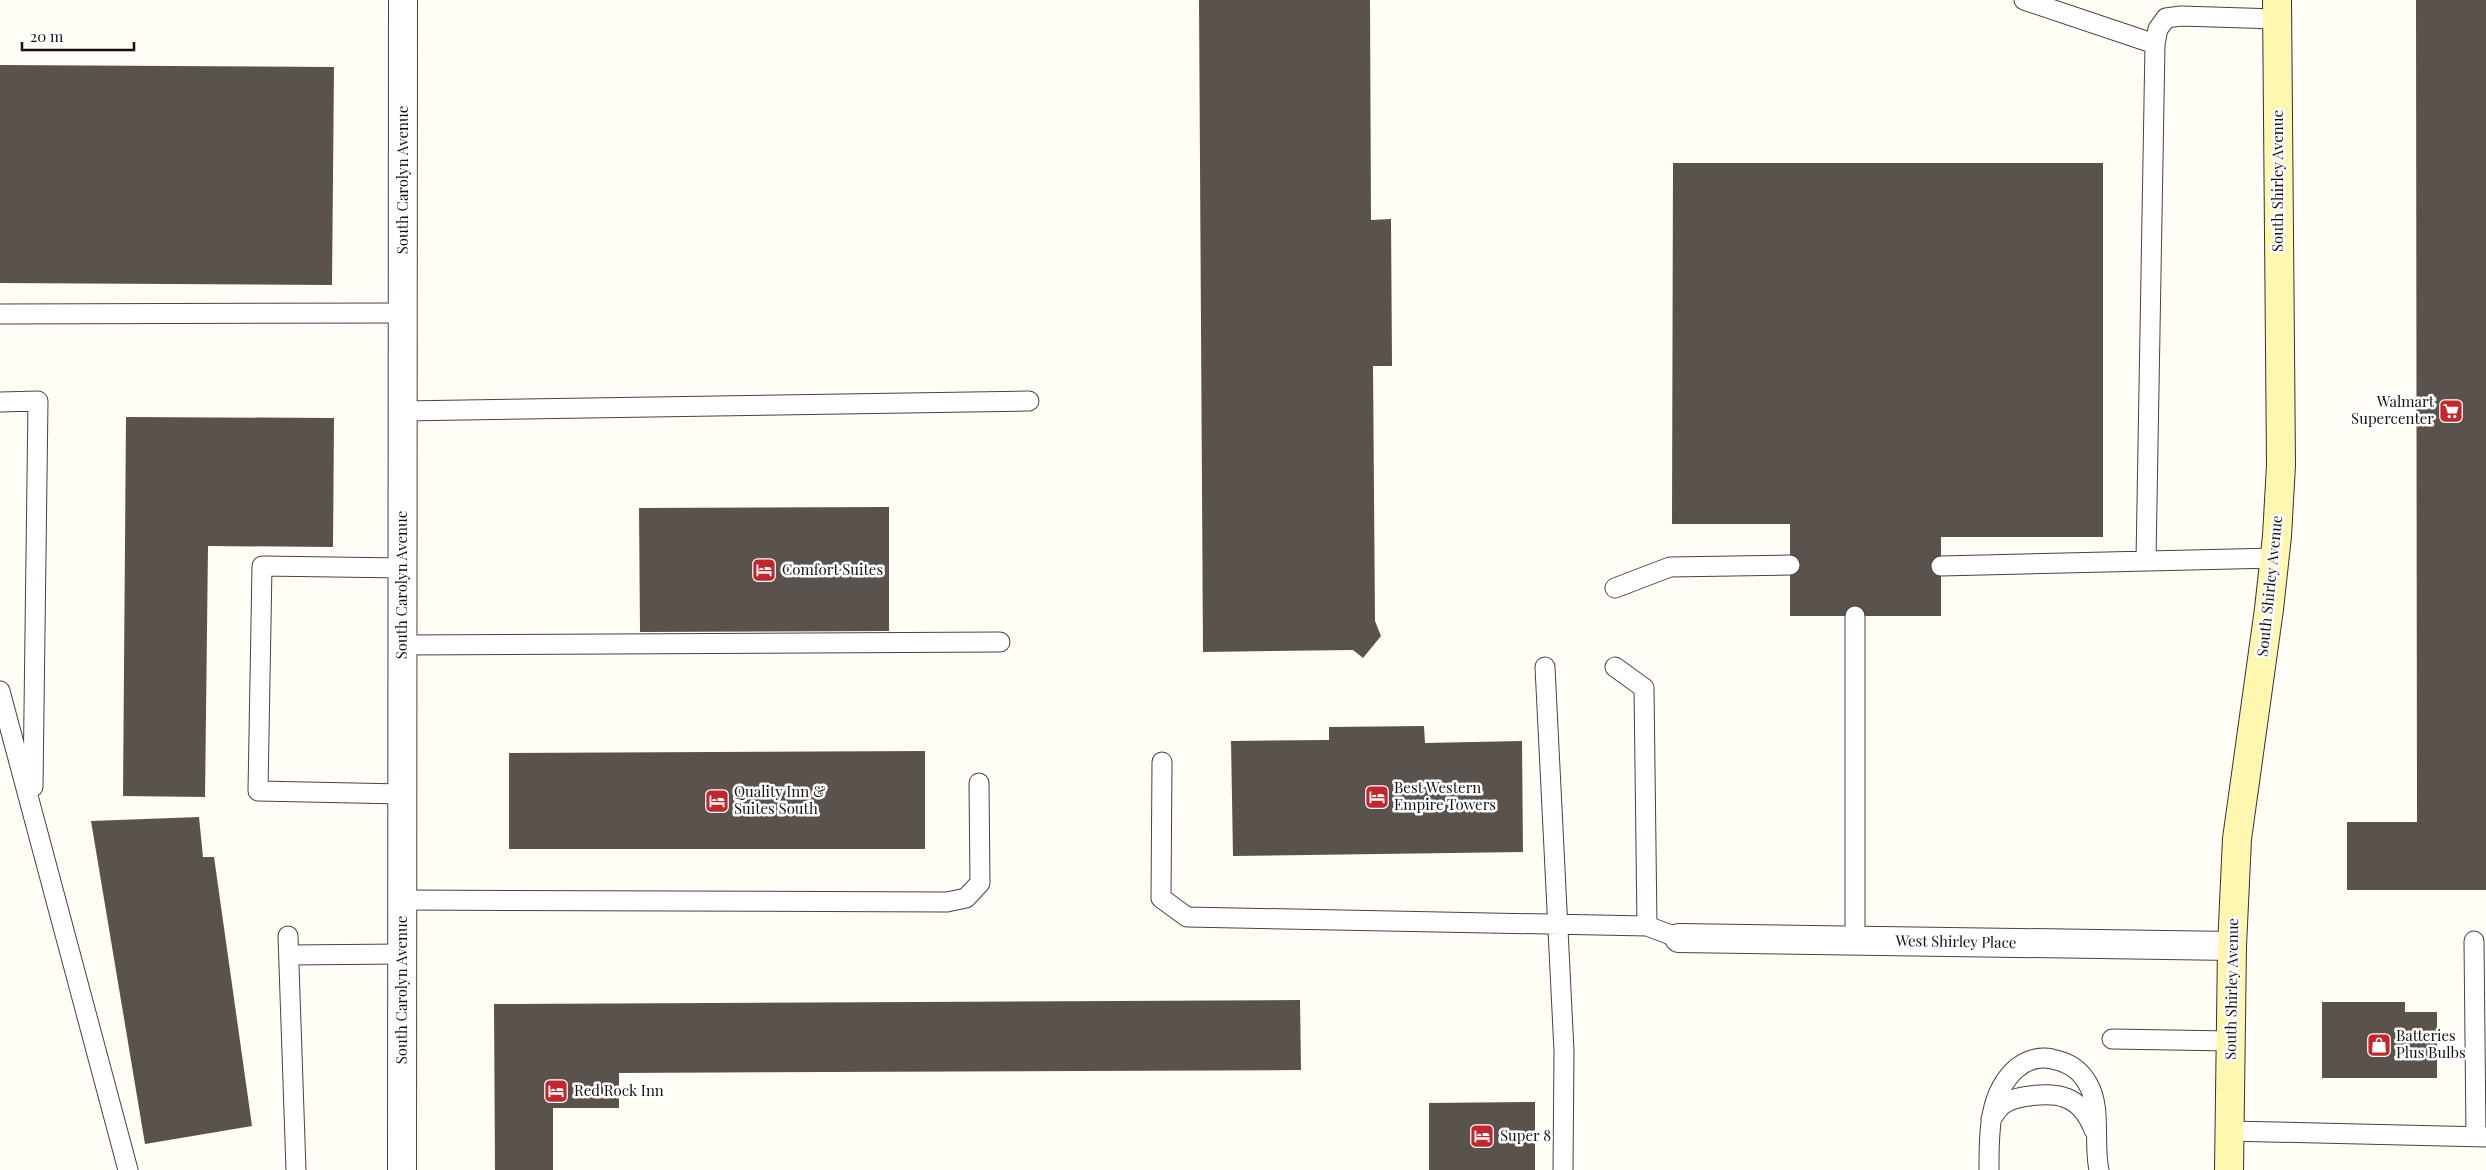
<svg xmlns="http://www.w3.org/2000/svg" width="2486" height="1170" font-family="'Playfair Display',serif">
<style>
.building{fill:#5a524d}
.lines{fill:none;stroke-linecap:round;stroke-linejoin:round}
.lane-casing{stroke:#444;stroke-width:21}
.street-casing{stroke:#444;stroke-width:30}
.secondary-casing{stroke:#333;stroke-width:30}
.lane{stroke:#fff;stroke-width:19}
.street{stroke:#fff;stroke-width:28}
.secondary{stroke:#fff6b0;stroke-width:28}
.labels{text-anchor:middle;stroke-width:5;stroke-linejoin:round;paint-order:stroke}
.street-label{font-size:15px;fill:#111;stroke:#fff}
.poi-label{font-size:15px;fill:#111;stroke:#fff;text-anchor:start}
</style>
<rect width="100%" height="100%" fill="#fffdf5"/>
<path class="building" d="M1199 0H1370L1371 220 1391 219 1392 366H1373L1375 621 1381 636 1363 658 1353 650 1203 652Z
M2416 0H2486V890H2347V822H2417Z
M0 65 334 67 332 285 0 283Z
M1673 163H2103V537H1941V616H1790V524H1672Z
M126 417 334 418 333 547 208 546 205 797 123 796Z
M889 507V631L640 632 639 508Z
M1424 726 1425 743 1522 741 1523 852 1233 856 1231 741 1329 740V727Z
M925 751V849H509V753Z
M199 817 203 857H214L252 1126 145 1144 91 821Z
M1300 1000 1301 1070 619 1073V1108H553V1170H495L494 1004Z
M2322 1002H2405V1012H2437V1078H2322Z
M1535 1102V1170H1429V1103Z"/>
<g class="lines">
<g class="lane-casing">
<path id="lane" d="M2024 0 2155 44
M0 314 403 313
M0 402 38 401 33 787
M403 411 1029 401
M2146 561 2155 44 2158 29 2166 18 2181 16 2277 19
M1941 566 2275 558
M1615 588 1670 567 1790 565
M1855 616V941
M402 645 1000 642
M1545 667 1564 1051 1563 1170
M1615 667 1644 688 1647 926
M0 691 128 1170
M1162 762 1161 898 1187 917 1647 926 1679 938
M402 794 258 791 262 566 403 568
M402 900 947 902 966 898 980 883 979 783
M288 936 296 1170
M2474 941 2476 1137
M289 955 402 954
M2112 1039 2230 1041
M1991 1119C1994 1115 1997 1110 2001 1106 2013 1095 2051 1092 2066 1098 2080 1103 2089 1117 2094 1130
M2229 1131 2486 1137
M1989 1170C1989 1134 1988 1093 2017 1068 2027 1060 2040 1056 2052 1059 2068 1062 2080 1069 2088 1084 2102 1108 2093 1143 2099 1170"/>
</g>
<g class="street-casing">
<path id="street" d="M1679 938 2232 946
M402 1170 403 0"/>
</g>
<g class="secondary-casing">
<path id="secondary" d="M2229 1170 2232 946 2237 839 2269 609 2277 536 2281 465 2277 0"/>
</g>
<use href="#lane" class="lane"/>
<use href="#street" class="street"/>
<use href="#secondary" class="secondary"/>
</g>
<defs>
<g id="supermarket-square" transform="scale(1.25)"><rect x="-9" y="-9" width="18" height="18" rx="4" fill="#c4262e" stroke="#fff"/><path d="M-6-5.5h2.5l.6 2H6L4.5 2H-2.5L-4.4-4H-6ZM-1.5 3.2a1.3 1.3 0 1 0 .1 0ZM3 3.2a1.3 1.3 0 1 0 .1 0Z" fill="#fff"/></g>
<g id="hotel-square" transform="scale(1.25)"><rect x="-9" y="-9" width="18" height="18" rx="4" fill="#c4262e" stroke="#fff"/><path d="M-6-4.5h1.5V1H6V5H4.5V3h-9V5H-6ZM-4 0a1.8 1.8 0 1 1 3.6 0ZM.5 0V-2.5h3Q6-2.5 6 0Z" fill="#fff"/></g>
<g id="shop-square" transform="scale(1.25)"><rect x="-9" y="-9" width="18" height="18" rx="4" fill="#c4262e" stroke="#fff"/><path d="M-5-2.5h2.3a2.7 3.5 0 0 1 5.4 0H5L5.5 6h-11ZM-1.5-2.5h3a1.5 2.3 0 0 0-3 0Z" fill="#fff"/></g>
</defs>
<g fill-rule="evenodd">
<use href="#supermarket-square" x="2451" y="411"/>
<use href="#hotel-square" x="764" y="570"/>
<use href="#hotel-square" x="1377" y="797"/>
<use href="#hotel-square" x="717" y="801"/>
<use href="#shop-square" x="2379" y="1045"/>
<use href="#hotel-square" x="556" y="1091"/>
<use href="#hotel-square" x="1482" y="1136"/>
</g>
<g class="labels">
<g class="street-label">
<text transform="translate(403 180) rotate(-90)" y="5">South Carolyn Avenue</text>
<text transform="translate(2278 181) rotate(-90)" y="5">South Shirley Avenue</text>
<text transform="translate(402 585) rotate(-90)" y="5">South Carolyn Avenue</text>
<text transform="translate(2270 586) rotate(-84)" y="5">South Shirley Avenue</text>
<text transform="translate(1956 942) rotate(1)" y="5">West Shirley Place</text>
<text transform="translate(2232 989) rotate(-89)" y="5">South Shirley Avenue</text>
<text transform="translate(402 990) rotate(-90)" y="5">South Carolyn Avenue</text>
</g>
<g class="poi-label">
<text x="2434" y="407" text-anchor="end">Walmart<tspan x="2434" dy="17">Supercenter</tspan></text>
<text x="782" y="575">Comfort Suites</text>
<text x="1394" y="793">Best Western<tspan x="1394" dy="17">Empire Towers</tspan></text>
<text x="734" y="797">Quality Inn &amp;<tspan x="734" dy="17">Suites South</tspan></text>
<text x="2396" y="1041">Batteries<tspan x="2396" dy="17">Plus Bulbs</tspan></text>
<text x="574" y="1096">Red Rock Inn</text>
<text x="1500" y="1141">Super 8</text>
</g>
</g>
<path d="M22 42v8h112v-8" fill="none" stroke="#111111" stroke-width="2.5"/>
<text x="30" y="42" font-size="15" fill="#111111" stroke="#ffffff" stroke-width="4" paint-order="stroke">20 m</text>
</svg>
